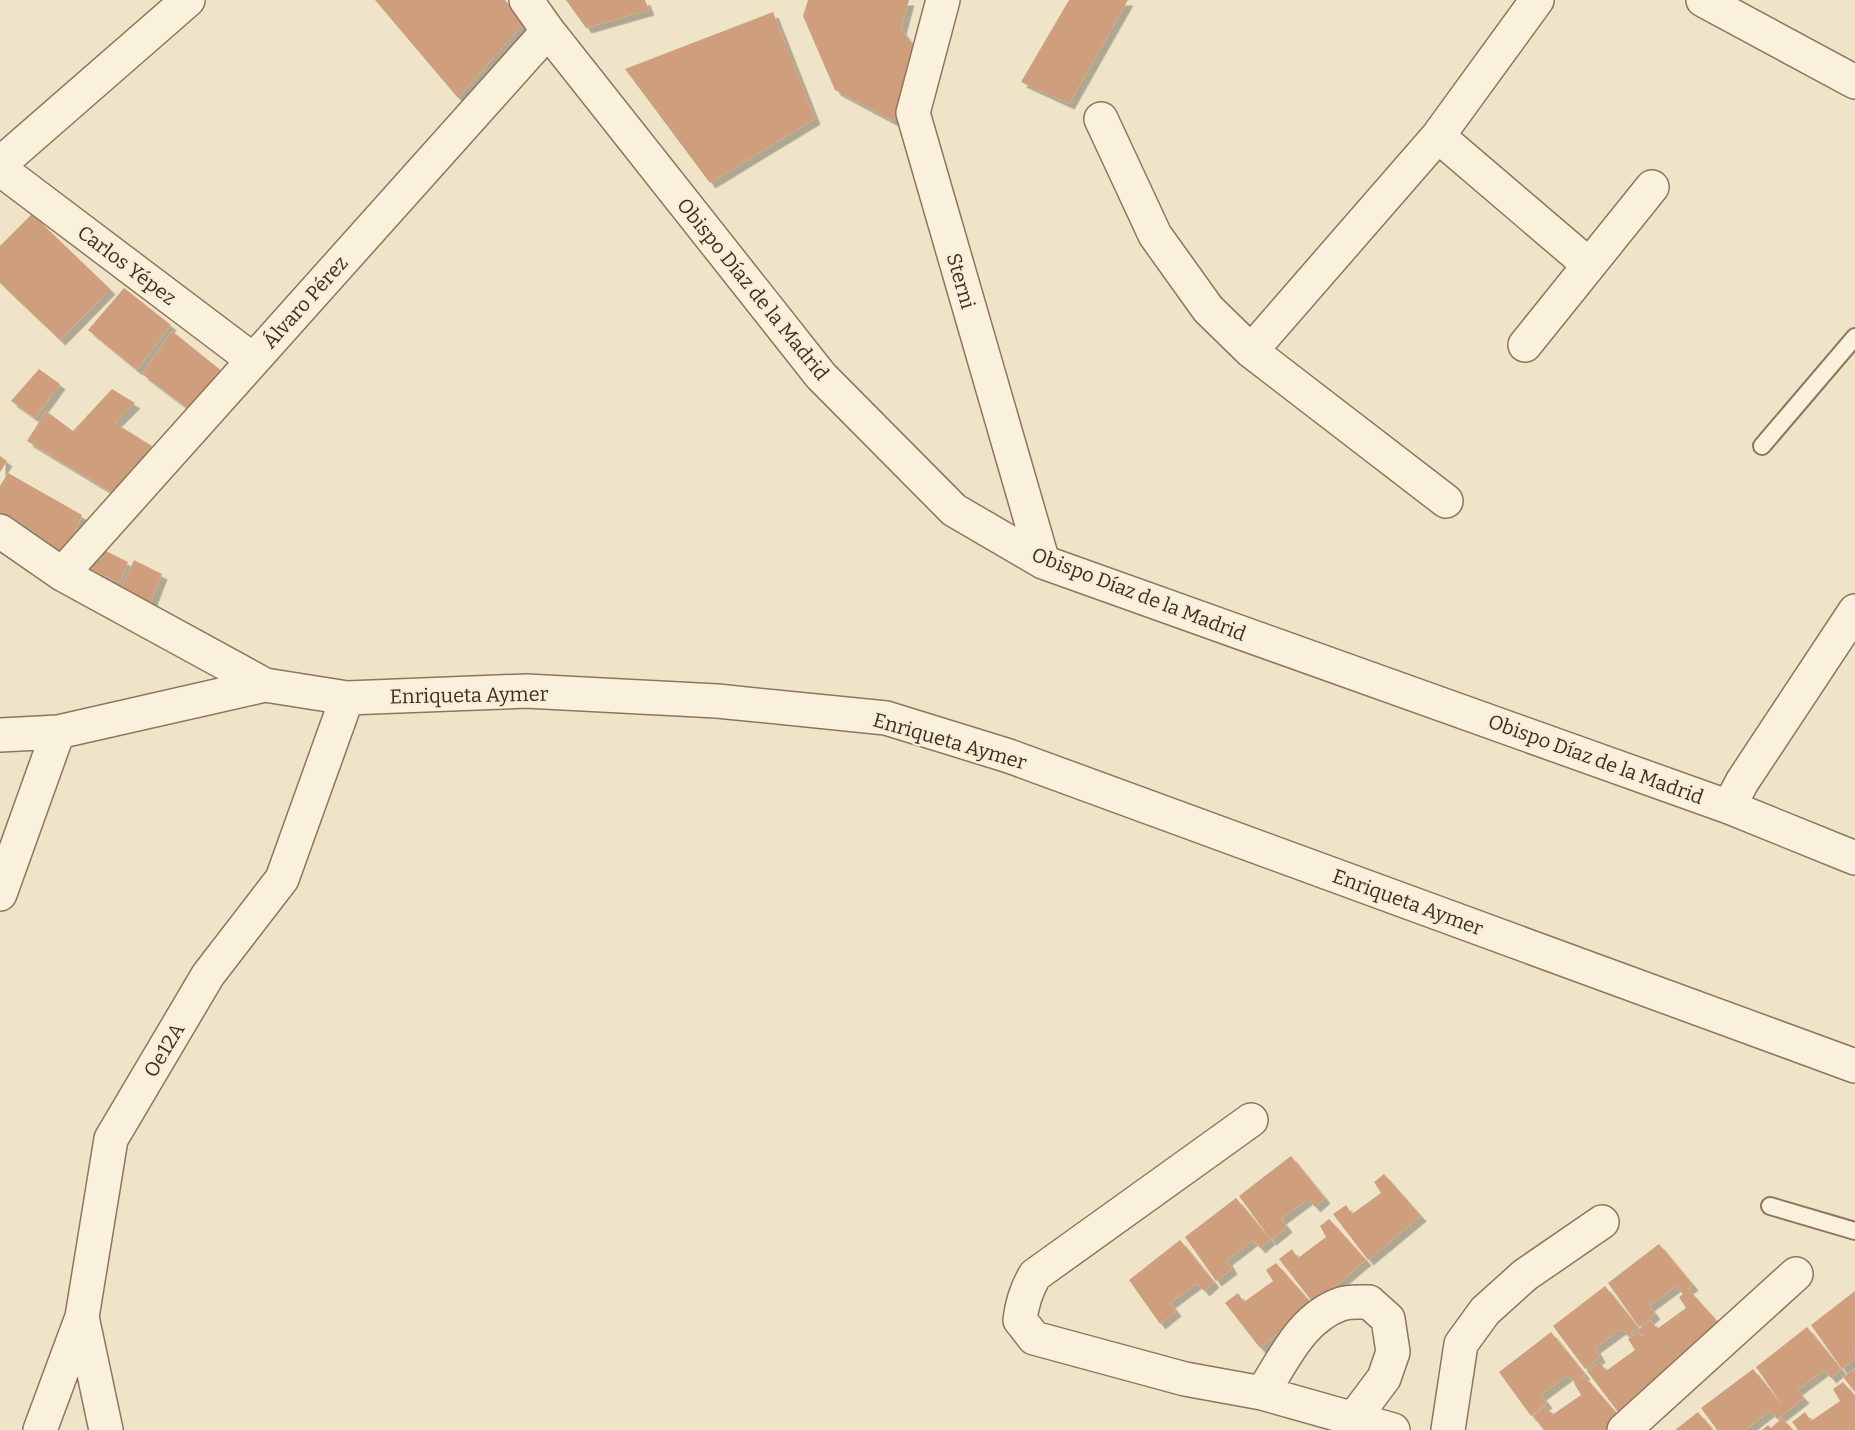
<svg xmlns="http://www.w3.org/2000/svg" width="1855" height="1430" font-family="Bitter,serif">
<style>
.building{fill:#cf9f7d;filter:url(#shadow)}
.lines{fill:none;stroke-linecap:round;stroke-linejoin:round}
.service-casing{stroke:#8d765c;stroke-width:20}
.minor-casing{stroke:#8d765c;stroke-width:36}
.service{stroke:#faf1dc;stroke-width:16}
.minor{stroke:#faf1dc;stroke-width:33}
.labels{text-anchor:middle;stroke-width:4.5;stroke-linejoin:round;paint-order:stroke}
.street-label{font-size:20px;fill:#3d2e20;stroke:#f7eed8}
</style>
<defs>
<filter id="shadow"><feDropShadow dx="5.5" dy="5.5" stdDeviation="0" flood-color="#0004"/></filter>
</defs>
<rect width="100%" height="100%" fill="#f0e4c8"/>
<path class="building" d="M375 0H505L524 23 458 98Z
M566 0H645L649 10 586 28Z
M808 0H909L901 29 926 64 893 121 835 90 803 16Z
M1069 0H1128L1069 104 1021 82Z
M773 12 815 119 710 183 625 69Z
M32 214 110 289 60 340 0 283V246Z
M124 288 171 325 137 370 88 330Z
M172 331 223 372 191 411 142 374Z
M39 369 60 384 35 418 11 401Z
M112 389 135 403 115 423 152 446 116 495 27 441 46 411 73 431Z
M0 456 7 461 0 472Z
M8 473 82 515 64 558 0 520V486Z
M96 546 128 562 120 583 81 565Z
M134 560 162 574 150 605 121 590Z
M1291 1156 1325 1198 1315 1207 1308 1199 1281 1219 1287 1227 1271 1240 1239 1196Z
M1384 1174 1421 1216 1368 1260 1333 1214 1346 1205 1352 1214 1381 1193 1374 1182Z
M1236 1198 1270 1239 1260 1248 1253 1240 1227 1260 1232 1269 1216 1281 1185 1237Z
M1329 1219 1366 1260 1314 1304 1279 1259 1292 1249 1298 1258 1326 1237 1320 1226Z
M1180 1240 1214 1282 1204 1291 1197 1283 1170 1303 1176 1311 1160 1324 1129 1280Z
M1659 1244 1693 1285 1688 1289 1726 1331 1621 1416 1587 1371 1600 1362 1606 1371 1635 1350 1628 1339 1638 1332 1645 1338 1638 1330 1651 1320 1657 1329 1686 1308 1679 1297 1683 1294 1676 1286 1649 1306 1655 1314 1639 1327 1608 1283Z
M1276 1263 1312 1304 1260 1348 1225 1303 1238 1293 1244 1302 1273 1281 1266 1270Z
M1605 1286 1638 1327 1628 1336 1621 1329 1595 1348 1600 1357 1585 1369 1553 1326Z
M1855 1291V1346L1852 1348 1855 1351V1359L1842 1369 1811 1325Z
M1807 1327 1841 1369 1831 1378 1824 1370 1797 1390 1804 1398 1777 1419 1770 1411 1745 1430H1717L1701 1408 1753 1369 1783 1406 1756 1367Z
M1551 1332 1585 1374 1575 1383 1568 1375 1541 1395 1547 1403 1531 1416 1499 1372Z
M1855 1369V1392L1843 1377Z
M1584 1376 1620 1417 1605 1430H1544L1533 1416 1546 1406 1552 1415 1581 1395 1574 1383Z
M1843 1382 1855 1396V1430H1798L1792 1422 1805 1412 1811 1421 1840 1401 1833 1389Z
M1698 1412 1713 1430H1675Z
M1782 1418 1793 1430H1762L1768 1425 1771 1428Z"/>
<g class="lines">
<g class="service-casing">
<path id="service" d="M1762 446 1855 337
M1770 1206 1855 1231"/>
</g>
<g class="minor-casing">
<path id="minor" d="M526 0 548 31 821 376 954 510 1043 562 1729 807 1855 858
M943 0 913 113 1043 562
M1703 0 1855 82
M1101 119 1155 235 1208 309 1251 351 1446 501
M1438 136 1589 265
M0 164 188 0
M0 169 253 360
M1525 345 1652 187
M1251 351 1438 136 1537 0
M0 531 62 574 265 685 347 698 526 691 717 701 886 718 1009 756 1855 1066
M62 574 548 31
M0 735 58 732 265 685
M1729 807 1742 782 1855 611
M0 894 58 732
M1251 1120 1035 1275C1026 1290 1022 1303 1020 1320L1034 1338 1185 1379 1262 1393 1393 1430
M1262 1393C1284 1360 1301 1318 1341 1304 1349 1301 1360 1302 1369 1302L1388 1319 1393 1352 1384 1378 1354 1418
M40 1430 82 1317
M106 1430 82 1317 111 1139 208 975 282 879 347 698
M1448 1430 1461 1344 1485 1311 1525 1275 1602 1222
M1624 1430 1796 1274"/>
</g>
<use href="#service" class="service"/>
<use href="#minor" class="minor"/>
</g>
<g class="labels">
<g class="street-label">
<text transform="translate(127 265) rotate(37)" y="7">Carlos Yépez</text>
<text transform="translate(961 281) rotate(74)" y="7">Sterni</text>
<text transform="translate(753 289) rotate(51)" y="7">Obispo Díaz de la Madrid</text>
<text transform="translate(305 302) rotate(-48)" y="7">Álvaro Pérez</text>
<text transform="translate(1139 594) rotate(21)" y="7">Obispo Díaz de la Madrid</text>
<text transform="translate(469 695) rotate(-1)" y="7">Enriqueta Aymer</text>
<text transform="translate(950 741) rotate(16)" y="7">Enriqueta Aymer</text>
<text transform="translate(1596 759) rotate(20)" y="7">Obispo Díaz de la Madrid</text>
<text transform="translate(1408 902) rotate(20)" y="7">Enriqueta Aymer</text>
<text transform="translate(164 1050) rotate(-59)" y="7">Oe12A</text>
</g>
</g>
</svg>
